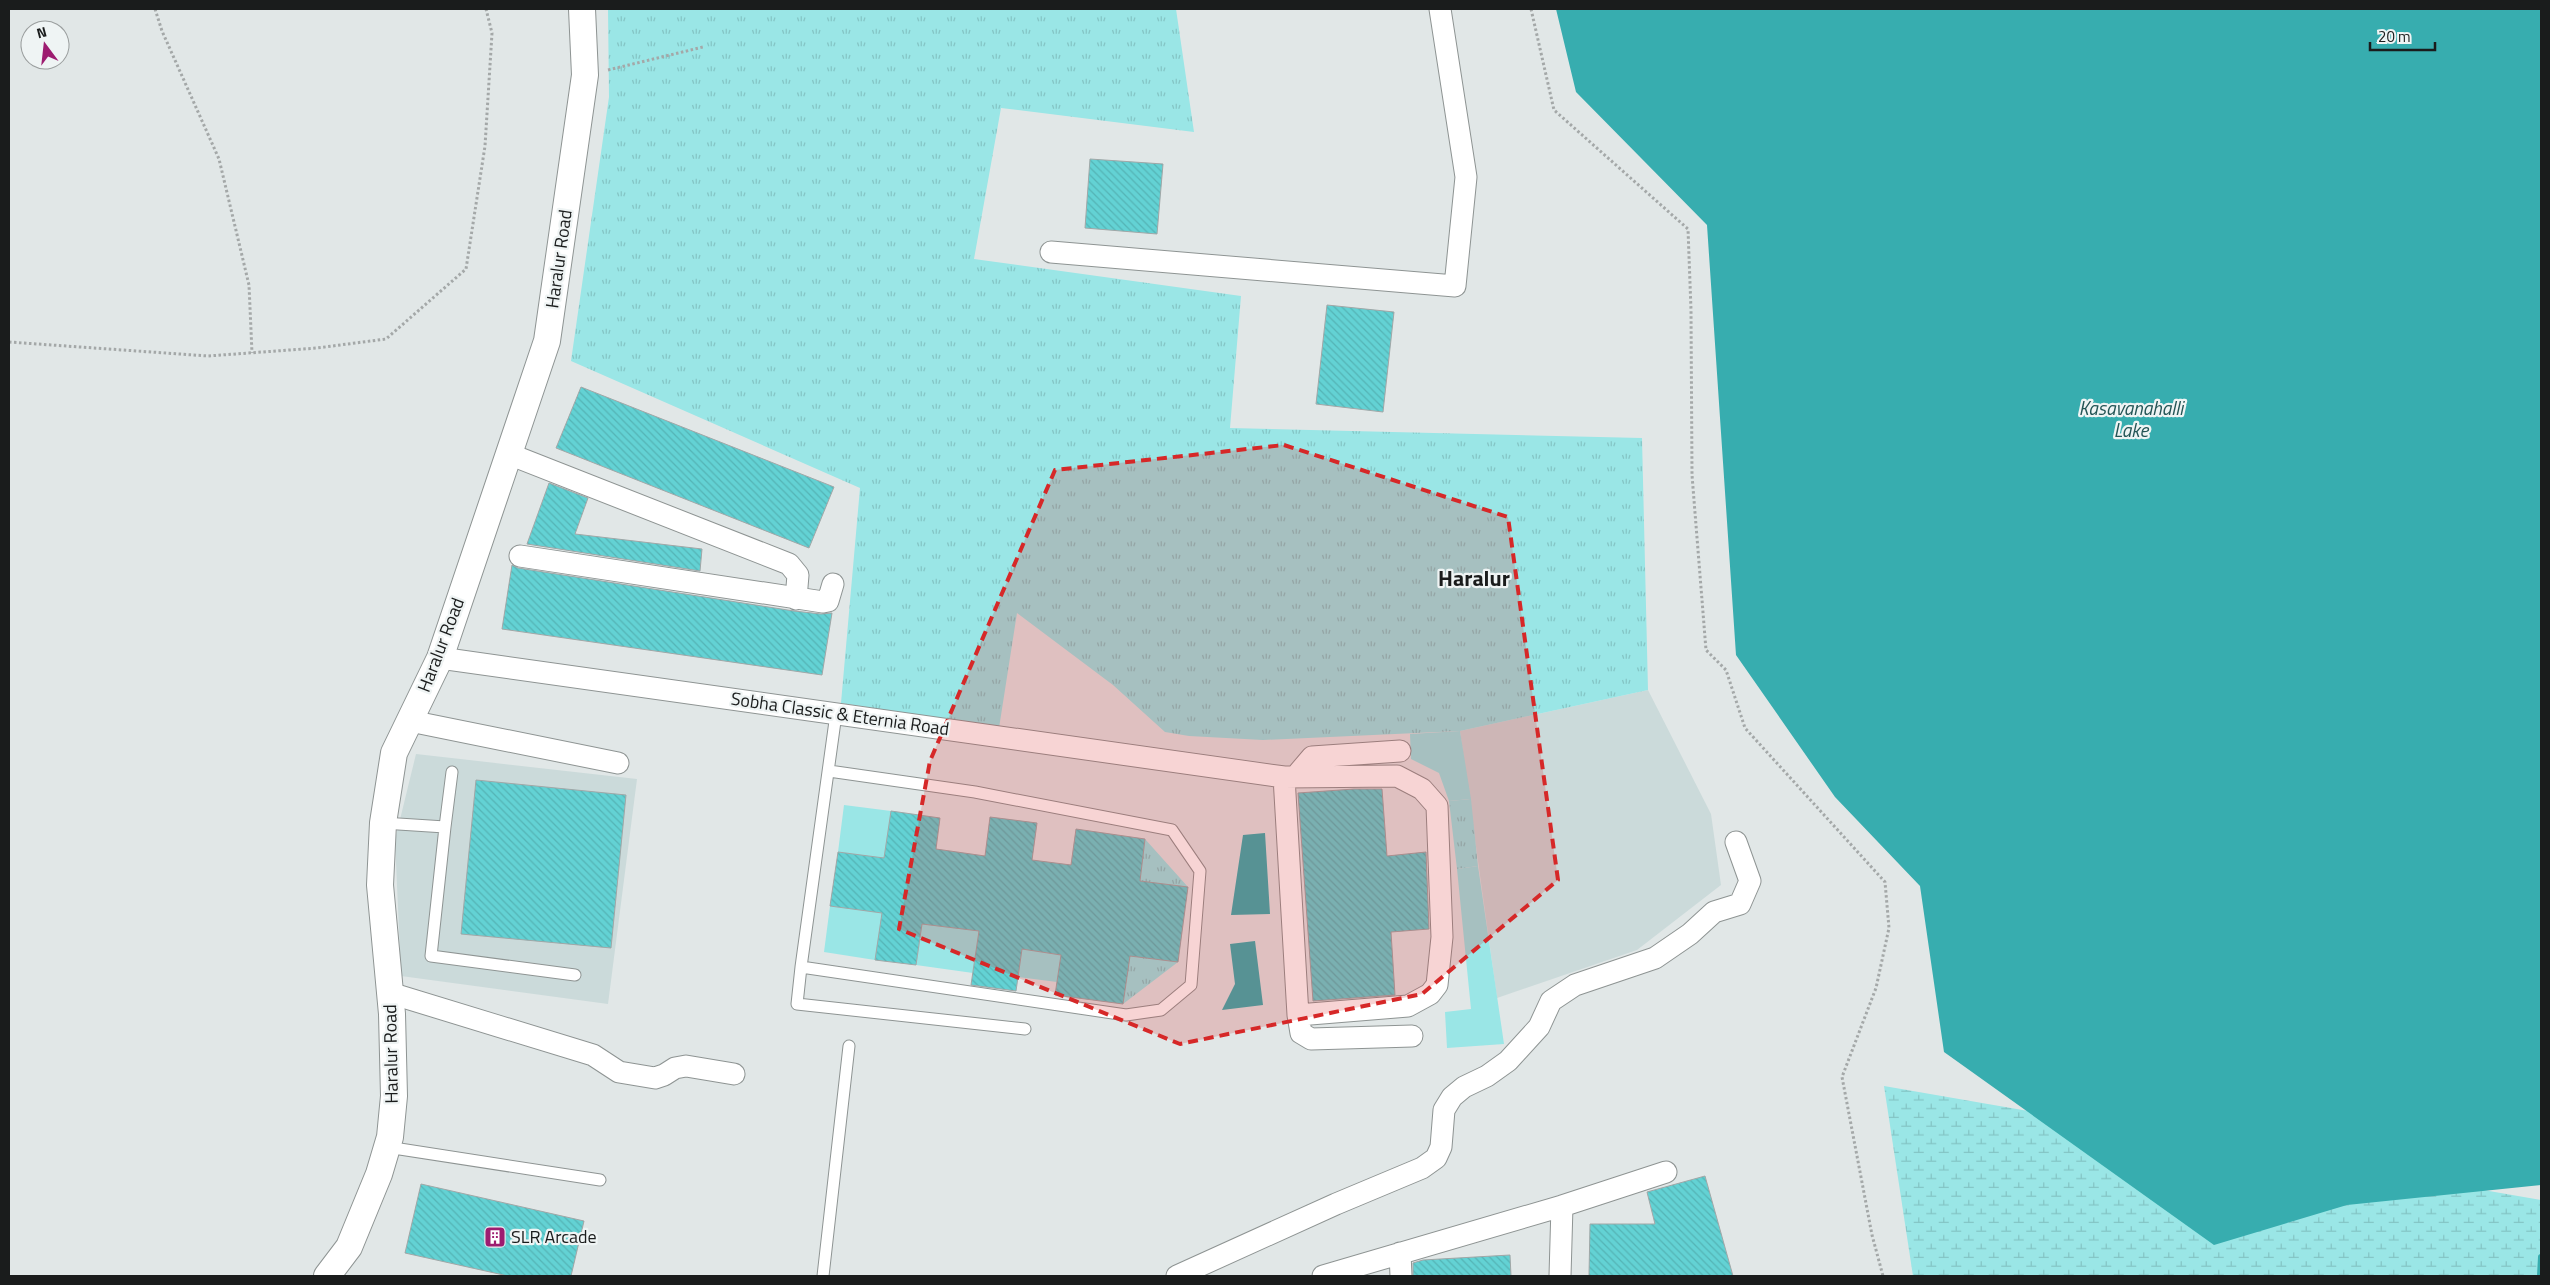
<svg xmlns="http://www.w3.org/2000/svg" width="2550" height="1285" font-family="'Titillium Web',sans-serif">
<style>
.built{fill:#cbdada}
.grass{fill:url(#grass-tufts)}
.wetland{fill:url(#wetland-marsh)}
.garden{fill:#9ae6e6}
.water{fill:#37adaf}
.lines{fill:none;stroke-linecap:round;stroke-linejoin:round}
.stream{stroke:#37adaf;stroke-width:6}
.building{fill:url(#building-back-hatch);stroke:#a1a7a7}
.service-casing{stroke:#8e9493;stroke-width:13}
.minor-casing{stroke:#8e9493;stroke-width:23}
.tertiary-casing{stroke:#8e9493;stroke-width:28}
.path{stroke:#a4a8a8;stroke-width:3;stroke-dasharray:2.5 2.5;stroke-linecap:butt}
.service{stroke:#fff;stroke-width:11}
.minor{stroke:#fff;stroke-width:21}
.tertiary{stroke:#fff;stroke-width:26}
.marked{fill:#d62828;fill-opacity:0.2;stroke:#d62828;stroke-width:4;stroke-dasharray:10 6;stroke-linejoin:round}
.labels{text-anchor:middle;stroke-width:4.5;stroke-linejoin:round;paint-order:stroke}
.street-label{font-size:18px;fill:#1a1c1c;stroke:#eff4f4}
.poi-label{font-size:18px;fill:#1a1c1c;stroke:#eff4f4;text-anchor:start}
.water-label{font-size:19px;font-style:italic;fill:#245556;stroke:#eff4f4}
.district-label{font-size:22px;font-weight:bold;fill:#1a1c1c;stroke:#eff4f4}
</style>
<defs>
<pattern id="grass-tufts" width="24" height="20" patternUnits="userSpaceOnUse" patternTransform="scale(1.25)"><rect width="24" height="20" fill="#9ae6e6"/><path d="M3 7l-1-3M5 7V3M7 7l1-3M15 17l-1-3M17 17v-4M19 17l1-3" fill="none" stroke="#84c5c5"/></pattern>
<pattern id="wetland-marsh" width="20" height="14" patternUnits="userSpaceOnUse" patternTransform="scale(1.25)"><rect width="20" height="14" fill="#9ae6e6"/><path d="M1 5h8M5 5V1M11 12h8M15 12V8" fill="none" stroke="#84c5c5"/></pattern>
<pattern id="building-back-hatch" width="6" height="6" patternUnits="userSpaceOnUse" patternTransform="scale(1.25)"><rect width="6" height="6" fill="#63d2d4"/><path d="M-1 5l2 2M0 0l6 6M5-1l2 2" fill="none" stroke="#55b4b5"/></pattern>
</defs>
<rect width="100%" height="100%" fill="#e1e7e7"/>
<path class="built" d="M1648 690 1711 814 1721 885 1637 950 1497 998 1460 731Z
M416 754 637 779 608 1004 401 976 395 840Z"/>
<path class="grass" d="M608 9H1176L1194 132 1001 108 974 259 1241 296 1230 428 1642 438 1648 690 1460 731 1263 740 1189 736 1165 732 1113 685 1017 613 999 728 841 703 860 488 571 361 609 97Z
M1471 799 1478 866 1457 869 1449 801Z
M1145 839 1188 887 1140 881Z
M1130 956 1178 962 1123 1004Z"/>
<path class="wetland" d="M1884 1086 2541 1200V1276H1913Z"/>
<path class="garden" d="M1460 731 1471 799 1449 801 1439 773 1411 759 1410 734Z
M844 805 891 811 884 858 838 852Z
M1478 866 1504 1044 1447 1048 1445 1012 1471 1009 1457 869Z
M830 906 882 913 875 960 824 952Z
M922 924 979 931 973 973 916 965Z
M1022 949 1061 955 1057 982 1018 977Z"/>
<path class="water" d="M1556 9H2541V1185L2347 1205 2214 1245 1944 1052 1920 886 1835 797 1736 655 1707 225 1576 92Z
M1265 833 1270 914 1231 915 1243 835Z
M1255 941 1263 1005 1222 1010 1235 984 1230 944Z"/>
<g class="lines">
<path class="stream" d="M2540 1276 2541 1257"/>
</g>
<path class="building" d="M1090 159 1163 164 1157 234 1085 228Z
M1327 305 1394 312 1383 412 1316 404Z
M581 387 834 487 809 548 556 448Z
M549 483 588 498 575 534 702 549 700 571 527 544Z
M512 565 518 568 794 611 821 614 832 613 822 675 502 629Z
M476 780 626 795 611 948 461 934Z
M1354 789H1382L1387 856 1426 852 1429 929 1391 932 1395 995 1313 1001 1298 793Z
M891 811 940 818 936 849 985 856 990 817 1037 823 1032 860 1071 865 1076 829 1145 839 1140 881 1188 887 1178 962 1130 956 1123 1004 1055 995 1061 955 1022 949 1016 991 971 985 979 931 922 924 916 965 875 960 882 913 830 906 838 852 884 858Z
M1705 1176 1733 1276H1589L1590 1224H1655L1647 1192Z
M421 1184 584 1221 571 1276H508L405 1253Z
M1510 1255 1511 1276H1413V1263L1423 1260Z"/>
<g class="lines">
<g class="service-casing">
<path id="service" d="M829 771 975 792 1172 830 1200 871 1191 985 1161 1010 1126 1015 801 967 836 714
M383 823 445 827 452 772
M445 827 431 956 575 975
M801 967 797 1004 1025 1029
M387 1147 600 1180
M823 1276 849 1046"/>
</g>
<g class="minor-casing">
<path id="minor" d="M1051 252 1455 286 1466 177 1440 9
M509 454 789 564 798 575 796 599
M520 556 823 602 828 601 833 584
M440 658 1284 777
M410 721 618 763
M1397 776 1422 789 1437 806 1442 937 1437 985 1430 994 1408 1006 1298 1015 1284 777Z
M1295 777 1312 757 1400 751
M390 993 593 1055 619 1072 655 1078 664 1075 675 1068 686 1066 734 1074
M1298 1015 1301 1033 1311 1039 1412 1036
M1562 1206 1666 1172
M1400 1253 1401 1276
M1177 1276 1336 1204 1422 1168 1436 1158 1441 1147 1444 1110 1452 1097 1464 1087 1487 1076 1508 1061 1539 1027 1551 1001 1575 985 1655 958 1690 934 1714 912 1740 904 1750 881 1736 842
M1323 1276 1562 1206 1560 1276"/>
</g>
<g class="tertiary-casing">
<path id="tertiary" d="M327 1276 349 1247 379 1174 390 1137 394 1096 392 1014 380 885 383 823 394 753 440 658 547 341 585 75 582 9"/>
</g>
<path class="path" d="M155 9 162 31 219 159 249 285 252 353
M1531 9 1554 110 1688 229 1691 310 1692 475 1706 650 1726 670 1745 728 1885 882 1889 928 1876 988 1842 1077 1872 1235 1883 1276
M608 70 703 47
M9 342 208 356 317 348 386 339 466 269 485 146 492 33 486 9"/>
<use href="#service" class="service"/>
<use href="#minor" class="minor"/>
<use href="#tertiary" class="tertiary"/>
</g>
<path class="marked" d="M1284 445 1508 517 1558 880 1422 994 1180 1044 899 929 930 761 1055 470Z"/>
<defs>
<g id="building-square" transform="scale(1.125)"><rect x="-9" y="-9" width="18" height="18" rx="4" fill="#9d1c70" stroke="#eff4f4"/><path d="M-4-6H4V6H1V3H-1V6H-4ZM-2.5-4.3h1.7v1.8h-1.7ZM.8-4.3h1.7v1.8H.8ZM-2.5-1h1.7V.8h-1.7ZM.8-1h1.7V.8H.8Z" fill="#fff"/></g>
</defs>
<g fill-rule="evenodd">
<use href="#building-square" x="495" y="1237"/>
</g>
<g class="labels">
<g class="street-label">
<text transform="translate(559 259) rotate(-82)" y="6">Haralur Road</text>
<text transform="translate(441 645) rotate(-69)" y="6">Haralur Road</text>
<text transform="translate(840 714) rotate(8)" y="6">Sobha Classic &amp; Eternia Road</text>
<text transform="translate(391 1054) rotate(-91)" y="6">Haralur Road</text>
</g>
<g class="poi-label">
<text x="511" y="1243">SLR Arcade</text>
</g>
<g class="water-label">
<text x="2131" y="415">Kasavanahalli<tspan x="2131" dy="22">Lake</tspan></text>
</g>
<g class="district-label">
<text x="1474" y="586">Haralur</text>
</g>
</g>
<rect width="2550" height="1285" fill="none" stroke="#1a1c1c" stroke-width="20"/>
<g transform="translate(45 45) rotate(345)"><circle r="24" fill="#eff4f4" stroke="#9a9e9e"/>
<path d="M0-4L9 19L0 12L-9 19Z" fill="#9d1c70"/>
<text y="-8" font-size="14" font-weight="bold" text-anchor="middle" fill="#1a1c1c">N</text>
</g>
<path d="M2370 42v8h65v-8" fill="none" stroke="#1a1c1c" stroke-width="2.5"/>
<text x="2378" y="42" font-size="15" fill="#1a1c1c" stroke="#eff4f4" stroke-width="4" paint-order="stroke">20 m</text>
</svg>
